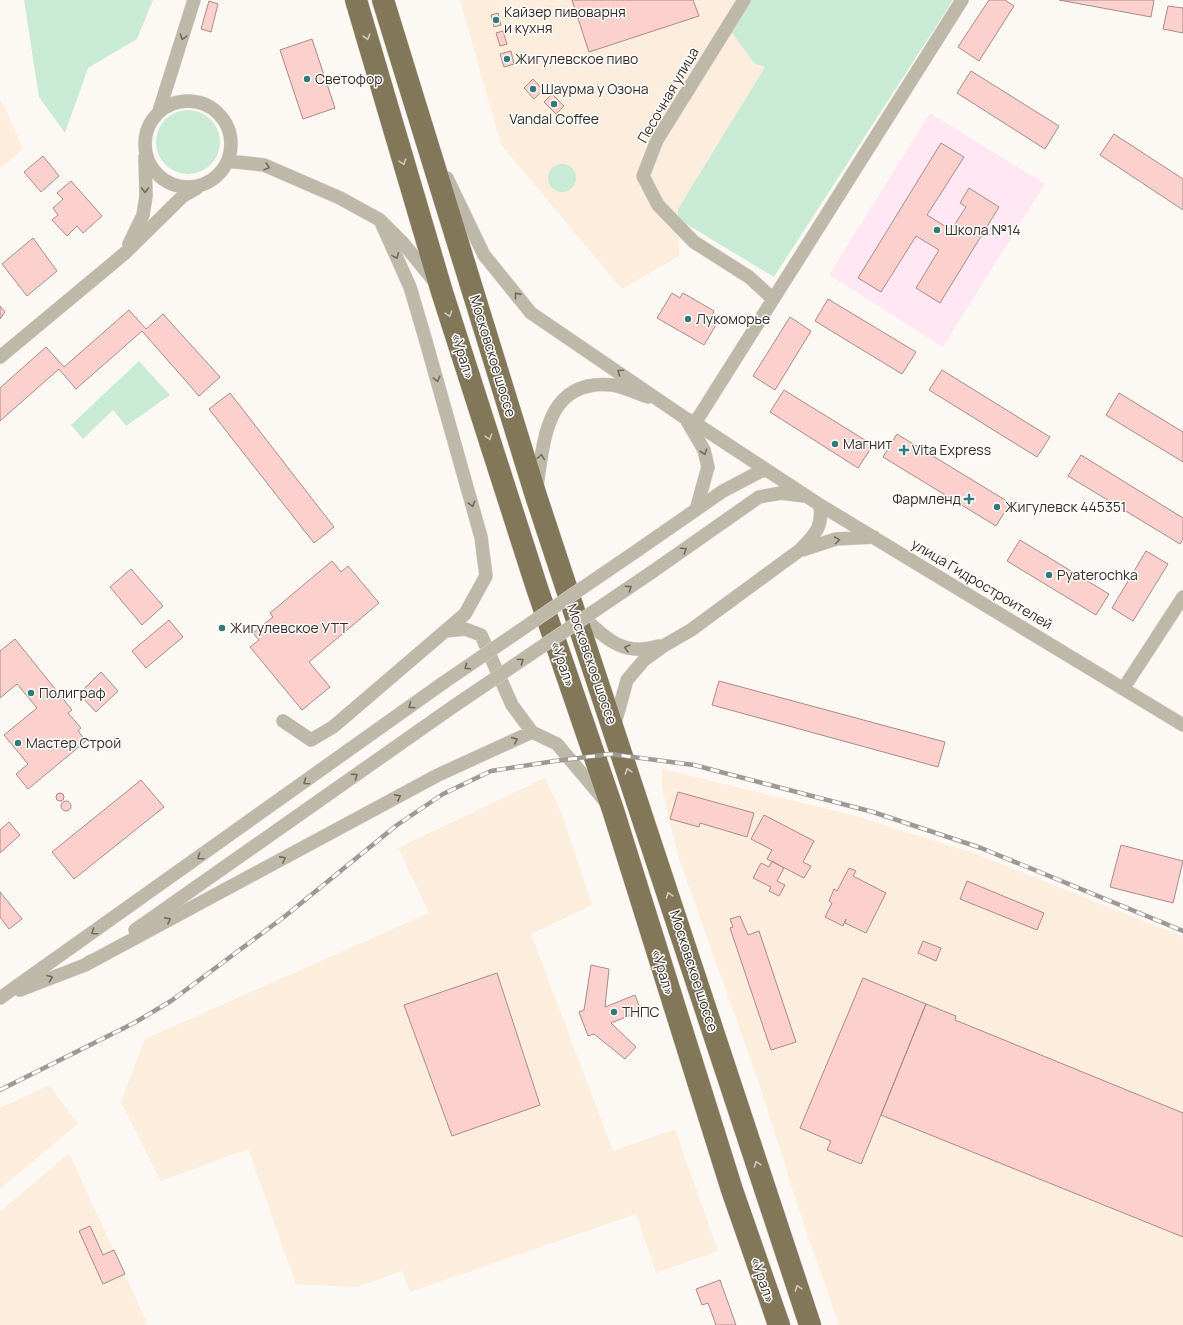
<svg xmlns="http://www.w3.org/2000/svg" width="1183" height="1325" font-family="Manrope,sans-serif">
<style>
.built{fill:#fceddd}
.education{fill:#ffe7f4}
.green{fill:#c9ead5}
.building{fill:#fbd0cd;stroke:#a88c8a}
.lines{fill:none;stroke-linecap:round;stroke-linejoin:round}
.minor-casing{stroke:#d8d3cf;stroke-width:14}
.trunk-casing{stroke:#d8d3cf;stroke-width:23}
.minor{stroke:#bdb8a8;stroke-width:13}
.trunk{stroke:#827759;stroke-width:22}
.rail-casing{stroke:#9e9993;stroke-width:4.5}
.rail{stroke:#fff;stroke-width:3;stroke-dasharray:9;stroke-linecap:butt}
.minor-bridge-casing{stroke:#d8d3cf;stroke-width:14;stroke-linecap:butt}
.minor-bridge{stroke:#bdb8a8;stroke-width:13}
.oneway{stroke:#716b5f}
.oneway2{stroke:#cdc9bd}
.poi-dot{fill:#327b7c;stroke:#fff;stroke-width:1.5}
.labels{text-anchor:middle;stroke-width:3;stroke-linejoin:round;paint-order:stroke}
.poi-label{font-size:14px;fill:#332c24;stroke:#fff;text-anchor:start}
.street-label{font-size:14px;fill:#332c24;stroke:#fff}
</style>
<rect width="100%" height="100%" fill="#fcf8f4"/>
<path class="built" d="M460 0H953L885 103 678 209 679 256 622 289 501 145Z
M0 100 5 107 23 149 0 168Z
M662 769 852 815 974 853 1183 937V1325H839L801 1216 759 1083 678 856 662 788Z
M545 778 561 812 592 905 531 934 613 1151 675 1129 718 1251 656 1273 636 1214 410 1292 402 1271 357 1287 296 1284 248 1149 161 1181 121 1102 145 1039 429 913 398 848Z
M49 1085 78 1124 0 1189V1108Z
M69 1153 148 1325H0V1212Z"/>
<path class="education" d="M930 113 1045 184 943 347 829 275Z"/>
<path class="green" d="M24 0H153L137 39 88 68 65 133 39 97Z
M744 0H953L774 277 678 219V209L765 67 754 63 728 27Z
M156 142a32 32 0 1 1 64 0a32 32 0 1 1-64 0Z
M548 178a14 14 0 1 1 28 0a14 14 0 1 1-28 0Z
M139 361 170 395 126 426 113 410 83 439 71 425Z"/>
<path class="building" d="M572 0H693L699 16 589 52Z
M989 0H1005L1014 6 979 61 958 47Z
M1059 0H1154L1151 17Z
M209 1 218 4 211 32 201 29Z
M1168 6 1183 8V33L1163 29Z
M498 13 501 25 494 27 491 15Z
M503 31 507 44 500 46 496 33Z
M312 39 335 108 303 119 280 50Z
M511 51 514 64 504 67 500 54Z
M971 71 1059 126 1045 149 957 93Z
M533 79 543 90 534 99 524 88Z
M552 94 564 106 556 114 544 102Z
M1114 134 1183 179V210L1100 155Z
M941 143 964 157 927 215 951 230 966 207 960 203 969 188 999 207 940 303 916 288 939 250 916 236 881 292 858 278Z
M43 156 59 176 41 192 24 172Z
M71 181 102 216 83 233 77 226 67 236 52 220 58 215 53 208 63 199 57 193Z
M33 238 57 271 27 296 2 264Z
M672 293 680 298 683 293 714 311 712 316 719 320 704 345 657 318Z
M828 299 916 352 902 374 815 321Z
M0 306 5 312 0 319Z
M129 310 146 329 163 314 220 377 199 396 142 331 76 389 59 369 0 421V388L46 347 64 367Z
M790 317 811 331 775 390 753 376Z
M942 370 1050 437 1037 457 929 390Z
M784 390 873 445 858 468 770 412Z
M230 393 334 527 314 543 209 409Z
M1119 393 1183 432V462L1106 415Z
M897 434 1010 503 996 526 883 457Z
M1081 455 1183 518V539L1180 544 1068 476Z
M1020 540 1109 594 1096 615 1007 561Z
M1146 551 1168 564 1133 621 1112 608Z
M332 561 341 572 348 566 379 603 309 662 330 687 302 710 250 647 259 640 253 633 273 617 270 613Z
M131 569 163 606 142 625 110 587Z
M169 620 183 637 146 668 132 651Z
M15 639 72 710 68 713 81 728 78 731 86 741 28 789 16 774 28 764 4 735 37 708 17 684 0 698V651Z
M101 672 118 691 96 712 79 694Z
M719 681 945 742 938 767 712 705Z
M141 780 164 807 74 879 52 852Z
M678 792 754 813 747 837 700 823 699 827 670 819Z
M56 797a4 4 0 1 1 8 0a4 4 0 1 1-8 0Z
M61 806a5 5 0 1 1 10 0a5 5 0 1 1-10 0Z
M764 815 814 841 803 862 811 866 804 878 767 859 772 850 751 839Z
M9 822 20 835 0 853V830Z
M1121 845 1183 861 1173 903 1110 887Z
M772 861 784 868 777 881 785 885 779 896 769 891 771 887 753 878 761 863 769 867Z
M849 868 856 871 853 876 886 893 866 933 845 923 846 919 843 926 825 917 832 903 829 901 834 889 837 891Z
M967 881 1044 913 1037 930 960 899Z
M0 892 22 919 9 929 0 917Z
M740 916 748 935 759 931 796 1042 771 1050 730 928 733 927 730 919Z
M923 941 941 948 936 961 918 953Z
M591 965 609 969 605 1007 635 995 641 1011 611 1023 636 1047 625 1059 594 1034 588 1036 579 1012 584 1010Z
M497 973 540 1105 452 1136 404 1005Z
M863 978 926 1004 861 1164 827 1150 831 1141 800 1128Z
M926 1004 956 1016 955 1020 1183 1113V1237L881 1115Z
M90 1226 103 1255 114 1250 125 1274 103 1284 79 1231Z
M720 1280 736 1325H716L708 1303 702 1305 696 1289Z"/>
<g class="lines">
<g class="minor-casing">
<path id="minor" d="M744 0 657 140 643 176 658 205 694 242 749 277 773 299
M145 144a43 43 0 1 1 86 0a43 43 0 1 1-86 0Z
M159 111 194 0
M228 161 264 165 340 198 380 220 403 243 434 281
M447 178 484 255 531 313 685 418 695 423 820 505 1183 725
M129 244 143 215 146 196 145 157
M0 357 125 253 183 196 197 188
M686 419 704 450 708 467 696 510
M695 423 962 0
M537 486C544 438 547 378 613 385 624 387 637 393 648 397
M638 550 723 491 765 469
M802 550 836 539 874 537
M652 572 759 497 781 493 804 496
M577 611C602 635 621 658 659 646
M446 631 465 629 481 635 512 705 532 732
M1123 689 1183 597
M283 721 311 740 333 727 465 614 486 576 481 537 425 338 410 287 380 220
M614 727 627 680 644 660 665 645 691 630 800 550C815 534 823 528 820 505
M135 930 454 706
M85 965 438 775 532 732 557 744 605 801
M20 990 85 965 91 961
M0 998 443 683"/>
</g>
<g class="trunk-casing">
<path id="trunk" d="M356 0 442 292 537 588 613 810 732 1190 779 1325
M383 0 536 496 810 1325"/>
</g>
<use href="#minor" class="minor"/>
<use href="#trunk" class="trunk"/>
<g class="rail-casing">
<path id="rail" d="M0 1090 134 1023 171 1001 284 917 397 825 443 794 491 771 555 761 610 754 694 765 873 812 981 848 1183 931"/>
</g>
<use href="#rail" class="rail"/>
<g class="minor-bridge-casing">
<path id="minor-bridge" d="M443 683 638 550
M454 706 652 572"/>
</g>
<use href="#minor-bridge" class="minor-bridge"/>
</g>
<defs><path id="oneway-chevron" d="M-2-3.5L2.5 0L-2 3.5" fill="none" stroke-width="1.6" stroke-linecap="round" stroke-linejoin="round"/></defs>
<g class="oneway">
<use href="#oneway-chevron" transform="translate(183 37) rotate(108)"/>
<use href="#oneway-chevron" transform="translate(267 167) rotate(19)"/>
<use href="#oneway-chevron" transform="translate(145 190) rotate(90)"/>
<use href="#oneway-chevron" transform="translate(396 256) rotate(66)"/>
<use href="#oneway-chevron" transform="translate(517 295) rotate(-129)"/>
<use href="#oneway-chevron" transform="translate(620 372) rotate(-145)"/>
<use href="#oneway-chevron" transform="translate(437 379) rotate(75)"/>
<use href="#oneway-chevron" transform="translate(704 452) rotate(71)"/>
<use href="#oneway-chevron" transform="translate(541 457) rotate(-82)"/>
<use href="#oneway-chevron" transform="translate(472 504) rotate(75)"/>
<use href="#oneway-chevron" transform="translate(837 540) rotate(-9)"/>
<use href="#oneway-chevron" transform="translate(684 550) rotate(-35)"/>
<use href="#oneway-chevron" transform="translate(629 588) rotate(-34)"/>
<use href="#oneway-chevron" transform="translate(627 648) rotate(-165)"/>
<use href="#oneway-chevron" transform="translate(521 661) rotate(-34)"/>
<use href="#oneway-chevron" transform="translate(467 667) rotate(146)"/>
<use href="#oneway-chevron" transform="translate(411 706) rotate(144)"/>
<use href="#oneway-chevron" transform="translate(515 740) rotate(-25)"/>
<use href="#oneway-chevron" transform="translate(355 776) rotate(-35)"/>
<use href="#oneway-chevron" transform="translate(306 782) rotate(145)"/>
<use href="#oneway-chevron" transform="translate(398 797) rotate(-28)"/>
<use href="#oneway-chevron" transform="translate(200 857) rotate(145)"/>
<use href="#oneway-chevron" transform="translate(283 859) rotate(-28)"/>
<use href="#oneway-chevron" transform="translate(168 920) rotate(-28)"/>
<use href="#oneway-chevron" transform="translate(94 932) rotate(145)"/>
<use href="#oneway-chevron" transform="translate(50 978) rotate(-21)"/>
</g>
<g class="oneway2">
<use href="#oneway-chevron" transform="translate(367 37) rotate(74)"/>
<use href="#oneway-chevron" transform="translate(403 162) rotate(73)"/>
<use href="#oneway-chevron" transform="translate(449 314) rotate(72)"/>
<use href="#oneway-chevron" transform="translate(489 437) rotate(72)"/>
<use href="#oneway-chevron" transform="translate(628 771) rotate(-108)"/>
<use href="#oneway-chevron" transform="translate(669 895) rotate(-108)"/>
<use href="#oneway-chevron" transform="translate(757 1164) rotate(-108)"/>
<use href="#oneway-chevron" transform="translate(798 1288) rotate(-108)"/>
</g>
<g class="poi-dot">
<circle cx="496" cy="20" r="4"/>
<circle cx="507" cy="59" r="4"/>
<circle cx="307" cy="79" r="4"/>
<circle cx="533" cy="89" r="4"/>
<circle cx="554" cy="104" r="4"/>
<circle cx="937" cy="230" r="4"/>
<circle cx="688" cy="319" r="4"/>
<circle cx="835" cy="444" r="4"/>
<path d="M902 444h4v4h4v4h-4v4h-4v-4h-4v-4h4z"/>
<path d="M967 493h4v4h4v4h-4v4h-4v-4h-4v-4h4z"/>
<circle cx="997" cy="507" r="4"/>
<circle cx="1049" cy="575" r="4"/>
<circle cx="222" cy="628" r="4"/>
<circle cx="31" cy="693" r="4"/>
<circle cx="18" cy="743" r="4"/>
<circle cx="614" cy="1012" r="4"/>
</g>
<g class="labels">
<g class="poi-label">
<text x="504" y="17">Кайзер пивоварня<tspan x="504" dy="16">и кухня</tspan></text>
<text x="515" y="64">Жигулевское пиво</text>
<text x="315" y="84">Светофор</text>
<text x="541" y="94">Шаурма у Озона</text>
<text x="554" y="124" text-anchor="middle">Vandal Coffee</text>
<text x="945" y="235">Школа №14</text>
<text x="696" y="324">Лукоморье</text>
<text x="843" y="449">Магнит</text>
<text x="912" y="455">Vita Express</text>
<text x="961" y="504" text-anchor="end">Фармленд</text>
<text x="1005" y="512">Жигулевск 445351</text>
<text x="1057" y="580">Pyaterochka</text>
<text x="230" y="633">Жигулевское УТТ</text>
<text x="39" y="698">Полиграф</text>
<text x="26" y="748">Мастер Строй</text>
<text x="622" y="1017">ТНПС</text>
</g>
<g class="street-label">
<text transform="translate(668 95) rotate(-60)" y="5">Песочная улица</text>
<text transform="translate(463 356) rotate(72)" y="5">«Урал»</text>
<text transform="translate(493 356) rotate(73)" y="5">Московское шоссе</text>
<text transform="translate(982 584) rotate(31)" y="5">улица Гидростроителей</text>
<text transform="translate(563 664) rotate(71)" y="5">«Урал»</text>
<text transform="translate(592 664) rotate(71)" y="5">Московское шоссе</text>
<text transform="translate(694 971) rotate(72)" y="5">Московское шоссе</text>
<text transform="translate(663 972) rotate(73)" y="5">«Урал»</text>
<text transform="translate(763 1280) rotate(71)" y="5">«Урал»</text>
</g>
</g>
</svg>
